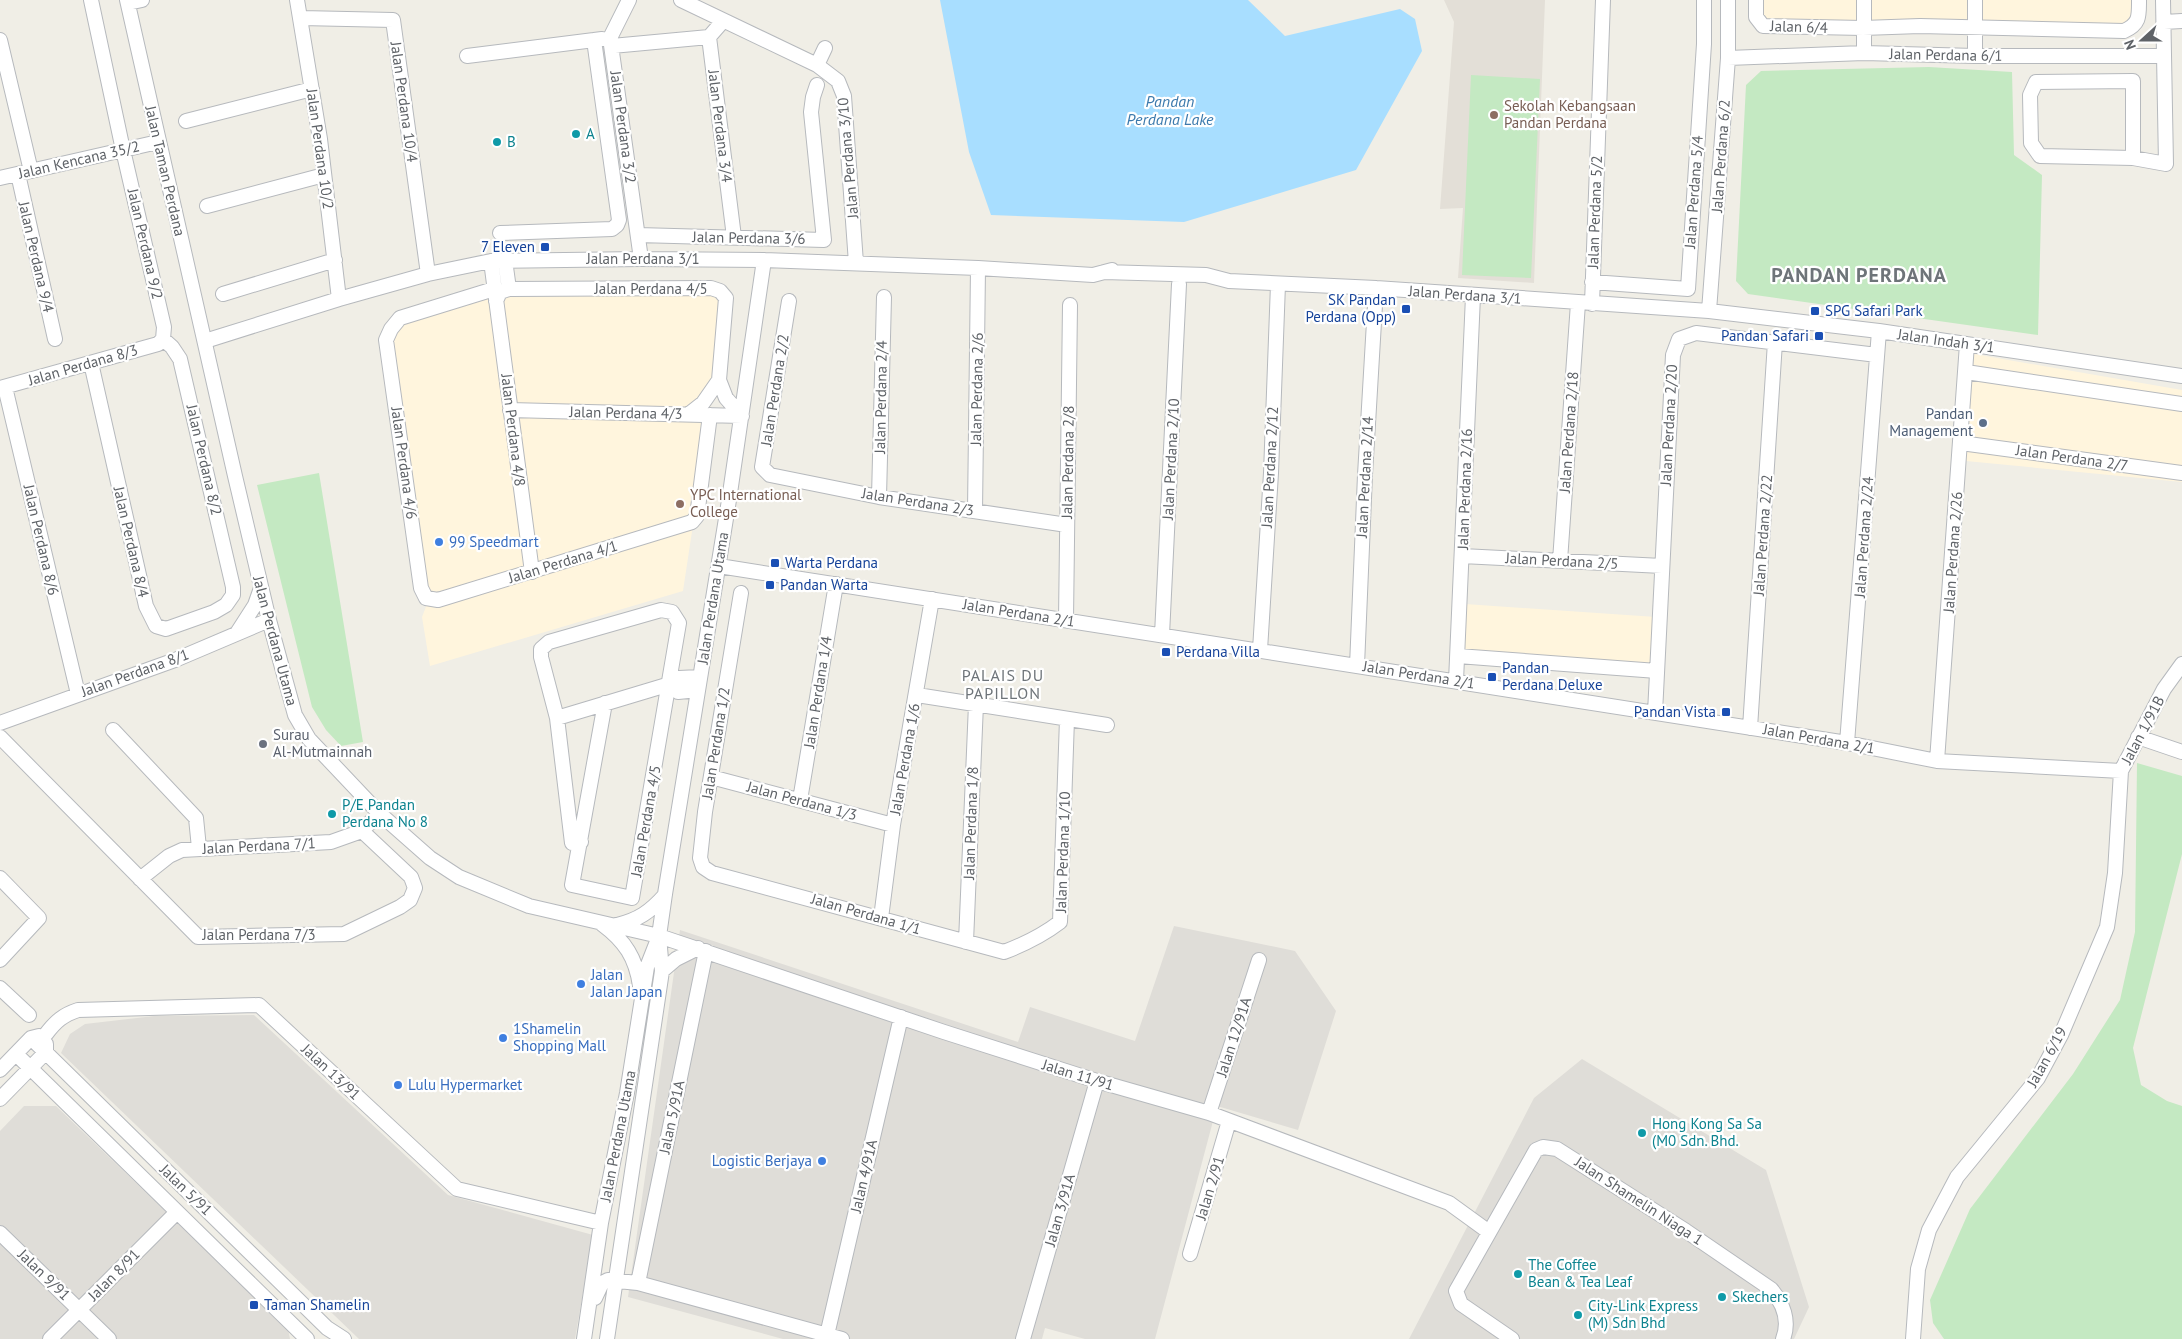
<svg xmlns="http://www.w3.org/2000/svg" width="2182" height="1339" font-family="'PT Sans',sans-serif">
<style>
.commercial{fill:#fff5dd}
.industrial{fill:#dfddd8}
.education{fill:#e3dfd7}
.green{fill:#c4e9c2}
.water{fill:#a8deff}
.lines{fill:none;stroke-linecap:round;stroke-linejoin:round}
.minor-casing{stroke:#b6b9bd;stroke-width:16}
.minor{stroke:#fff;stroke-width:14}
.education-dot{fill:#8d6e63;stroke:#fff;stroke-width:2}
.culture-dot{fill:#0f9aa8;stroke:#fff;stroke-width:2}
.transit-dot{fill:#1a4fb4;stroke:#fff;stroke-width:2}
.service-dot{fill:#5c6f8a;stroke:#fff;stroke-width:2}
.shop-dot{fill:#3f7fe0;stroke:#fff;stroke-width:2}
.worship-dot{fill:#6b7280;stroke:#fff;stroke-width:2}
.labels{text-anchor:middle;stroke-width:4.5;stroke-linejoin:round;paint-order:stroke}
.street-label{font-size:15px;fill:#5e6267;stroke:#fff}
.education-label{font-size:15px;fill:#785e54;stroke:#fff;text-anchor:start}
.culture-label{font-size:15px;fill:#0d838f;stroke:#fff;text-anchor:start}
.transit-label{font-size:15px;fill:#164399;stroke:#fff;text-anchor:start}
.service-label{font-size:15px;fill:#4e5e75;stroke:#fff;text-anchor:end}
.shop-label{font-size:15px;fill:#366cbe;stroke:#fff;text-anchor:start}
.worship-label{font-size:15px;fill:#5b616d;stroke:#fff;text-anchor:start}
.water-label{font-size:16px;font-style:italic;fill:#3c7aad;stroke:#fff}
.neighbourhood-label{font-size:16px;letter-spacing:1px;fill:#6e7479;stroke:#fff}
.district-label{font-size:20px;font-weight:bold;letter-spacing:1px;fill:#6e7479;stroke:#fff}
</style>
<rect width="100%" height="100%" fill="#f0eee6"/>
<path class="commercial" d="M1761 0H2135V17L2124 26 1765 22 1761 15Z
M716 294 721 299 715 379 683 591 430 666 422 617 427 604 390 341 402 322 491 295Z
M1974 354 2182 390V482L1966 461Z
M1465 604 1656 617 1652 666 1464 651Z"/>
<path class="industrial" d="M1174 926 1295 951 1336 1011 1298 1130 1217 1106 1155 1339H1085L1045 1328 1042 1339H783L628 1297 680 930 1018 1042 1030 1007 1135 1041Z
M254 1015 448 1195 593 1235 575 1339H359L61 1053 70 1034 85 1024 154 1016Z
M1582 1059 1766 1170 1809 1307 1794 1339H1409L1534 1098Z
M24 1106H56L288 1329 290 1339H0V1131Z"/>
<path class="education" d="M1444 0H1545L1534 283 1458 278 1463 208 1440 209 1454 22Z"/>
<path class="green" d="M1929 67 2012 72 2014 155 2042 175 2038 335 1748 294 1736 281 1746 85 1761 71Z
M1471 75 1540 79 1531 278 1462 275Z
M319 473 363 742 341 746 326 730 312 707 257 485Z
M2137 763 2182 776V854L2133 1048 2141 1085 2167 1101 2182 1106V1339H1944L1933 1323 1930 1300 1970 1209 2073 1074 2120 1000 2135 932Z"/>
<path class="water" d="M940 0H1248L1285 36 1400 9 1415 19 1422 51 1356 170 1184 222 991 215 969 152Z"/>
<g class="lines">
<g class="minor-casing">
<path id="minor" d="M91 0 123 150 164 327 163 339
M127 0 235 476 269 620 295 715 309 739 379 813 430 858 459 877 529 906 659 936 944 1032 1097 1081 1209 1113 1449 1203 1489 1232
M297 0 320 139 339 299
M629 0 610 38 641 259
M681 0 817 65 838 81 844 96 856 263
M1756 0V17L1763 26 1863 28 1920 26 2124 31C2140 24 2139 16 2139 0
M1864 0V53
M1975 0V56
M128 3 142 0
M301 18 393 20 428 274
M723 21 709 37 734 237
M2164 22 2182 21
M0 40 31 171
M612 46 709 37
M467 56 602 39
M1728 58 1864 53 1975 56H2164
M817 65 825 48
M186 121 312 89
M2133 158V81L2036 82 2030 95 2031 143 2040 156 2133 158 2166 164 2163 0
M18 174 55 339
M0 178 158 142
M207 206 324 175
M500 233 612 229 617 225 619 220 594 40
M638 235 824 240 811 112 813 97 817 85
M505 260 509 289
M491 261 532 572
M1104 272 1206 275 1229 281 1376 288 1709 311 1879 331 2182 376
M1592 282 1688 289 1704 44V0
M494 289 400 318 391 329 386 340 421 588 426 598 438 600 692 522 697 516 710 415
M223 294 335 260
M496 301 500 292 509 289 711 288 720 291 726 298 719 380 703 403 689 414
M789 301 762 467 770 475 879 497 1067 525
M1592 304 1603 0
M1709 311 1728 58V0
M205 341 339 299 428 274 491 261 641 259 764 260 978 268 1093 275 1112 270
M91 363 146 606 156 626 166 629 214 612 226 605 233 595V587L180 359 172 347 163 339
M1966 372 2182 404
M719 380 726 398 742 416
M5 387 78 694
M0 388 158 344 163 339
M510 410 742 416
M1961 443 2182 473
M879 497 884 297
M975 511 978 268
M1462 556 1662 566
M1560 561 1578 303
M719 566 1847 743 1937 761 2121 771
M741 593 705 812 700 858 703 867 712 873 1004 952C1025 944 1043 935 1060 922L1067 719
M1066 620 1070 305
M237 633 255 605 261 588
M1162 635 1179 284
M1260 650 1271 473 1278 284
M1458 656 1657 671
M1357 666 1365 475 1376 288
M1456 681 1473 296
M670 684 678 692 698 690
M917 695 1107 725
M1655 713 1673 355 1679 339 1696 333 1877 355
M557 718 670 684 679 678 700 677
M0 723 175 660 269 620
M1750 728 1775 342
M113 730 196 818 199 848
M0 737 198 937 344 934 400 907 410 900 415 888 411 877 362 831
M2138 737 2182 752
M1847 743 1879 331
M1937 761 1967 344
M711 777 893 825
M800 800 836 584
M581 842 572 843 557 718 541 657V649L549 642 661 610 672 612 679 623 632 898 572 885 605 703
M0 878 39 918 0 960
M140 879 169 856 182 850 331 842 362 831 379 813
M881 918 893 825 932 599
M602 924C625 941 636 958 640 986
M617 925C638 920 650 912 665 895
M966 942 976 704
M662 971 676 959 698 948
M0 988 29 1015
M46 1034C56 1021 63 1015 78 1010L259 1005 457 1189 601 1223
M31 1038 327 1328 344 1339
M16 1054 307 1339
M0 1070 31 1038 39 1036
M0 1099 46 1052V1044
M1209 1113 1259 960
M0 1233 109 1339
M1190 1254 1229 1121
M638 1283 706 951
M595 1298 602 1283 608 1280 638 1283 842 1339
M827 1335 901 1017
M50 1339 177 1212
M584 1339 601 1223 627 1093 647 967 658 939
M607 1339 662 971 659 936 665 894 729 500 764 260
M1023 1339 1097 1081
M1512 1339 1461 1304 1456 1291 1536 1150 1543 1147 1557 1149 1686 1231 1771 1289C1783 1303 1790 1321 1783 1339
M1913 1339 1918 1269 1929 1230 1957 1177 2038 1078 2061 1035 2107 927 2115 873 2121 771 2164 689 2182 664"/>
</g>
<use href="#minor" class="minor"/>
</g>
<g class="education-dot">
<circle cx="1494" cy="115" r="5"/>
<circle cx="680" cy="504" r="5"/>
</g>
<g class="culture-dot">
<circle cx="576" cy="134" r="5"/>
<circle cx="497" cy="142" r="5"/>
<circle cx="332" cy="814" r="5"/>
<circle cx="1642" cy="1133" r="5"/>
<circle cx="1518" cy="1274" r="5"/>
<circle cx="1722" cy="1297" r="5"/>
<circle cx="1578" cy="1315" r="5"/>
</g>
<g class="transit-dot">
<rect x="540" y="242" width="10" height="10" rx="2.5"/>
<rect x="1401" y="304" width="10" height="10" rx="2.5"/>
<rect x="1810" y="306" width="10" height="10" rx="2.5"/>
<rect x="1814" y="331" width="10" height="10" rx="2.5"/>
<rect x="770" y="558" width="10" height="10" rx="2.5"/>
<rect x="765" y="580" width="10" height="10" rx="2.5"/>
<rect x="1161" y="647" width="10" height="10" rx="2.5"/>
<rect x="1487" y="672" width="10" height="10" rx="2.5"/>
<rect x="1721" y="707" width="10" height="10" rx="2.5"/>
<rect x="249" y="1300" width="10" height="10" rx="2.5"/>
</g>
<circle class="service-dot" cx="1983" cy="423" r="5"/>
<g class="shop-dot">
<circle cx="439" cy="542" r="5"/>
<circle cx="581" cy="984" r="5"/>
<circle cx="503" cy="1038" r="5"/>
<circle cx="398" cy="1085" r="5"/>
<circle cx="822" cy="1161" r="5"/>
</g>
<circle class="worship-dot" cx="263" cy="744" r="5"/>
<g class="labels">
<g class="street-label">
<text transform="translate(1799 27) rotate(2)" y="5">Jalan 6/4</text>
<text transform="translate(1946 55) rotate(1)" y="5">Jalan Perdana 6/1</text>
<text transform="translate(404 102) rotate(82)" y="5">Jalan Perdana 10/4</text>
<text transform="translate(720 126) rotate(83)" y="5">Jalan Perdana 3/4</text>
<text transform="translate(623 127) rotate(82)" y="5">Jalan Perdana 3/2</text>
<text transform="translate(320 149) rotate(82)" y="5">Jalan Perdana 10/2</text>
<text transform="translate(1721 156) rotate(-86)" y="5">Jalan Perdana 6/2</text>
<text transform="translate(848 158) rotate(-95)" y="5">Jalan Perdana 3/10</text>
<text transform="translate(79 160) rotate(-13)" y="5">Jalan Kencana 35/2</text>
<text transform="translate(165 171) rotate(77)" y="5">Jalan Taman Perdana</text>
<text transform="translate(1694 192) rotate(-86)" y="5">Jalan Perdana 5/4</text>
<text transform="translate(1595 212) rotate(-88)" y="5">Jalan Perdana 5/2</text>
<text transform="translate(749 238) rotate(1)" y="5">Jalan Perdana 3/6</text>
<text transform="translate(145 244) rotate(77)" y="5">Jalan Perdana 9/2</text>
<text transform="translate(36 257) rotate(77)" y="5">Jalan Perdana 9/4</text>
<text x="643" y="264">Jalan Perdana 3/1</text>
<text x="651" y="294">Jalan Perdana 4/5</text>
<text transform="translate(1465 295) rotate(4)" y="5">Jalan Perdana 3/1</text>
<text transform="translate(1946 341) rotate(8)" y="5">Jalan Indah 3/1</text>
<text transform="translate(83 365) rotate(-16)" y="5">Jalan Perdana 8/3</text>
<text transform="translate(977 389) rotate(-89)" y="5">Jalan Perdana 2/6</text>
<text transform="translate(775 390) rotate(-81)" y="5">Jalan Perdana 2/2</text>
<text transform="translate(881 397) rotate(-89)" y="5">Jalan Perdana 2/4</text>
<text transform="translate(626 413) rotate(1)" y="5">Jalan Perdana 4/3</text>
<text transform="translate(1669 425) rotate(-87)" y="5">Jalan Perdana 2/20</text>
<text transform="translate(513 430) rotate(83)" y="5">Jalan Perdana 4/8</text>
<text transform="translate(1569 432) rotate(-86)" y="5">Jalan Perdana 2/18</text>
<text transform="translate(2072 458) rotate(8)" y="5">Jalan Perdana 2/7</text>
<text transform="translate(1171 459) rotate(-87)" y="5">Jalan Perdana 2/10</text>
<text transform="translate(204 460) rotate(77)" y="5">Jalan Perdana 8/2</text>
<text transform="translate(1068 462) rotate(-89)" y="5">Jalan Perdana 2/8</text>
<text transform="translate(404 463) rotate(82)" y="5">Jalan Perdana 4/6</text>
<text transform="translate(1270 467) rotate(-87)" y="5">Jalan Perdana 2/12</text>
<text transform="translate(1365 477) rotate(-87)" y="5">Jalan Perdana 2/14</text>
<text transform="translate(1465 489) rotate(-88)" y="5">Jalan Perdana 2/16</text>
<text transform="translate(918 502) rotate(9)" y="5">Jalan Perdana 2/3</text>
<text transform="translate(1763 535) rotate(-86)" y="5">Jalan Perdana 2/22</text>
<text transform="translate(1864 537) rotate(-86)" y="5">Jalan Perdana 2/24</text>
<text transform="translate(41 540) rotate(77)" y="5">Jalan Perdana 8/6</text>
<text transform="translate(131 542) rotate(77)" y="5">Jalan Perdana 8/4</text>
<text transform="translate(1953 552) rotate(-86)" y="5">Jalan Perdana 2/26</text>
<text transform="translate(1562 561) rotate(3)" y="5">Jalan Perdana 2/5</text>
<text transform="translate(563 562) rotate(-17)" y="5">Jalan Perdana 4/1</text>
<text transform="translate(713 598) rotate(-81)" y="5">Jalan Perdana Utama</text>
<text transform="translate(1019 613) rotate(9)" y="5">Jalan Perdana 2/1</text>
<text transform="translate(275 641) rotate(75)" y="5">Jalan Perdana Utama</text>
<text transform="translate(135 673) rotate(-20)" y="5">Jalan Perdana 8/1</text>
<text transform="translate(1419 675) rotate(9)" y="5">Jalan Perdana 2/1</text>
<text transform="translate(818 692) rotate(-81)" y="5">Jalan Perdana 1/4</text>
<text transform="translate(2143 730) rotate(-62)" y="5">Jalan 1/91B</text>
<text transform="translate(1819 739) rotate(10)" y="5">Jalan Perdana 2/1</text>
<text transform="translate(716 743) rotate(-81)" y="5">Jalan Perdana 1/2</text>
<text transform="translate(905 759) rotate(-80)" y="5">Jalan Perdana 1/6</text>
<text transform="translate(802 801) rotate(15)" y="5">Jalan Perdana 1/3</text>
<text transform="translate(646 821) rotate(-80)" y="5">Jalan Perdana 4/5</text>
<text transform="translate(971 823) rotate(-88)" y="5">Jalan Perdana 1/8</text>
<text transform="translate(259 846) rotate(-3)" y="5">Jalan Perdana 7/1</text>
<text transform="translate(1063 852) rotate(-88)" y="5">Jalan Perdana 1/10</text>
<text transform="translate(866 914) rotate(16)" y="5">Jalan Perdana 1/1</text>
<text x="259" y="940">Jalan Perdana 7/3</text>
<text transform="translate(1234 1037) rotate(-72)" y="5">Jalan 12/91A</text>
<text transform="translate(2047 1057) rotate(-61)" y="5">Jalan 6/19</text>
<text transform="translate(331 1072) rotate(43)" y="5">Jalan 13/91</text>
<text transform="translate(1078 1075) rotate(17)" y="5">Jalan 11/91</text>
<text transform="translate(672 1117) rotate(-78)" y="5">Jalan 5/91A</text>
<text transform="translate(618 1136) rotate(-79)" y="5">Jalan Perdana Utama</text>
<text transform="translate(864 1176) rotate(-77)" y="5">Jalan 4/91A</text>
<text transform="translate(1210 1188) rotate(-73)" y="5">Jalan 2/91</text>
<text transform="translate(186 1190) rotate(44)" y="5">Jalan 5/91</text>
<text transform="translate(1639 1201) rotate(33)" y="5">Jalan Shamelin Niaga 1</text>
<text transform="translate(1060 1210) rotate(-74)" y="5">Jalan 3/91A</text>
<text transform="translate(44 1275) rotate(44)" y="5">Jalan 9/91</text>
<text transform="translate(114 1275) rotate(-45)" y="5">Jalan 8/91</text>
</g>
<g class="education-label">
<text x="1504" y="111">Sekolah Kebangsaan<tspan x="1504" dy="17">Pandan Perdana</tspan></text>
<text x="690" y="500">YPC International<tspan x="690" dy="17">College</tspan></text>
</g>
<g class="culture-label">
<text x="586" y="139">A</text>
<text x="507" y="147">B</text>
<text x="342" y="810">P/E Pandan<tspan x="342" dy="17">Perdana No 8</tspan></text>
<text x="1652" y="1129">Hong Kong Sa Sa<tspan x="1652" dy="17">(M0 Sdn. Bhd.</tspan></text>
<text x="1528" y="1270">The Coffee<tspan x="1528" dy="17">Bean &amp; Tea Leaf</tspan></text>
<text x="1732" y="1302">Skechers</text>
<text x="1588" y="1311">City-Link Express<tspan x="1588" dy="17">(M) Sdn Bhd</tspan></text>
</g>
<g class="transit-label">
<text x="535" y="252" text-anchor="end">7 Eleven</text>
<text x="1396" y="305" text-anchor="end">SK Pandan<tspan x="1396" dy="17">Perdana (Opp)</tspan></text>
<text x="1825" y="316">SPG Safari Park</text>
<text x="1809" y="341" text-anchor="end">Pandan Safari</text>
<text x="785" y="568">Warta Perdana</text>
<text x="780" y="590">Pandan Warta</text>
<text x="1176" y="657">Perdana Villa</text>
<text x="1502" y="673">Pandan<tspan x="1502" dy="17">Perdana Deluxe</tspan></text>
<text x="1716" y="717" text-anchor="end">Pandan Vista</text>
<text x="264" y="1310">Taman Shamelin</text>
</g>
<g class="service-label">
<text x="1973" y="419">Pandan<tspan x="1973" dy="17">Management</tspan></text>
</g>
<g class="shop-label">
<text x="449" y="547">99 Speedmart</text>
<text x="591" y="980">Jalan<tspan x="591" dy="17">Jalan Japan</tspan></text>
<text x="513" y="1034">1Shamelin<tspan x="513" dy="17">Shopping Mall</tspan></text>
<text x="408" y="1090">Lulu Hypermarket</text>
<text x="812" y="1166" text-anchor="end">Logistic Berjaya</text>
</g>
<g class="worship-label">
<text x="273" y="740">Surau<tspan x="273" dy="17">Al-Mutmainnah</tspan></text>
</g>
<g class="water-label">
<text x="1170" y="107">Pandan<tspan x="1170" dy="18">Perdana Lake</tspan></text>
</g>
<g class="neighbourhood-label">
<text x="1003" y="681">PALAIS DU<tspan x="1003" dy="18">PAPILLON</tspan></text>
</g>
<g class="district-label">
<text x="1859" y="282">PANDAN PERDANA</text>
</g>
</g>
<g transform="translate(2142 40) rotate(249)" stroke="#ffffff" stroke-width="4" paint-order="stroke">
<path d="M0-4L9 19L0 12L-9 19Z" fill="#5e6267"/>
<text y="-8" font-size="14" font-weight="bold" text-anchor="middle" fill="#5e6267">N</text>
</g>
</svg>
